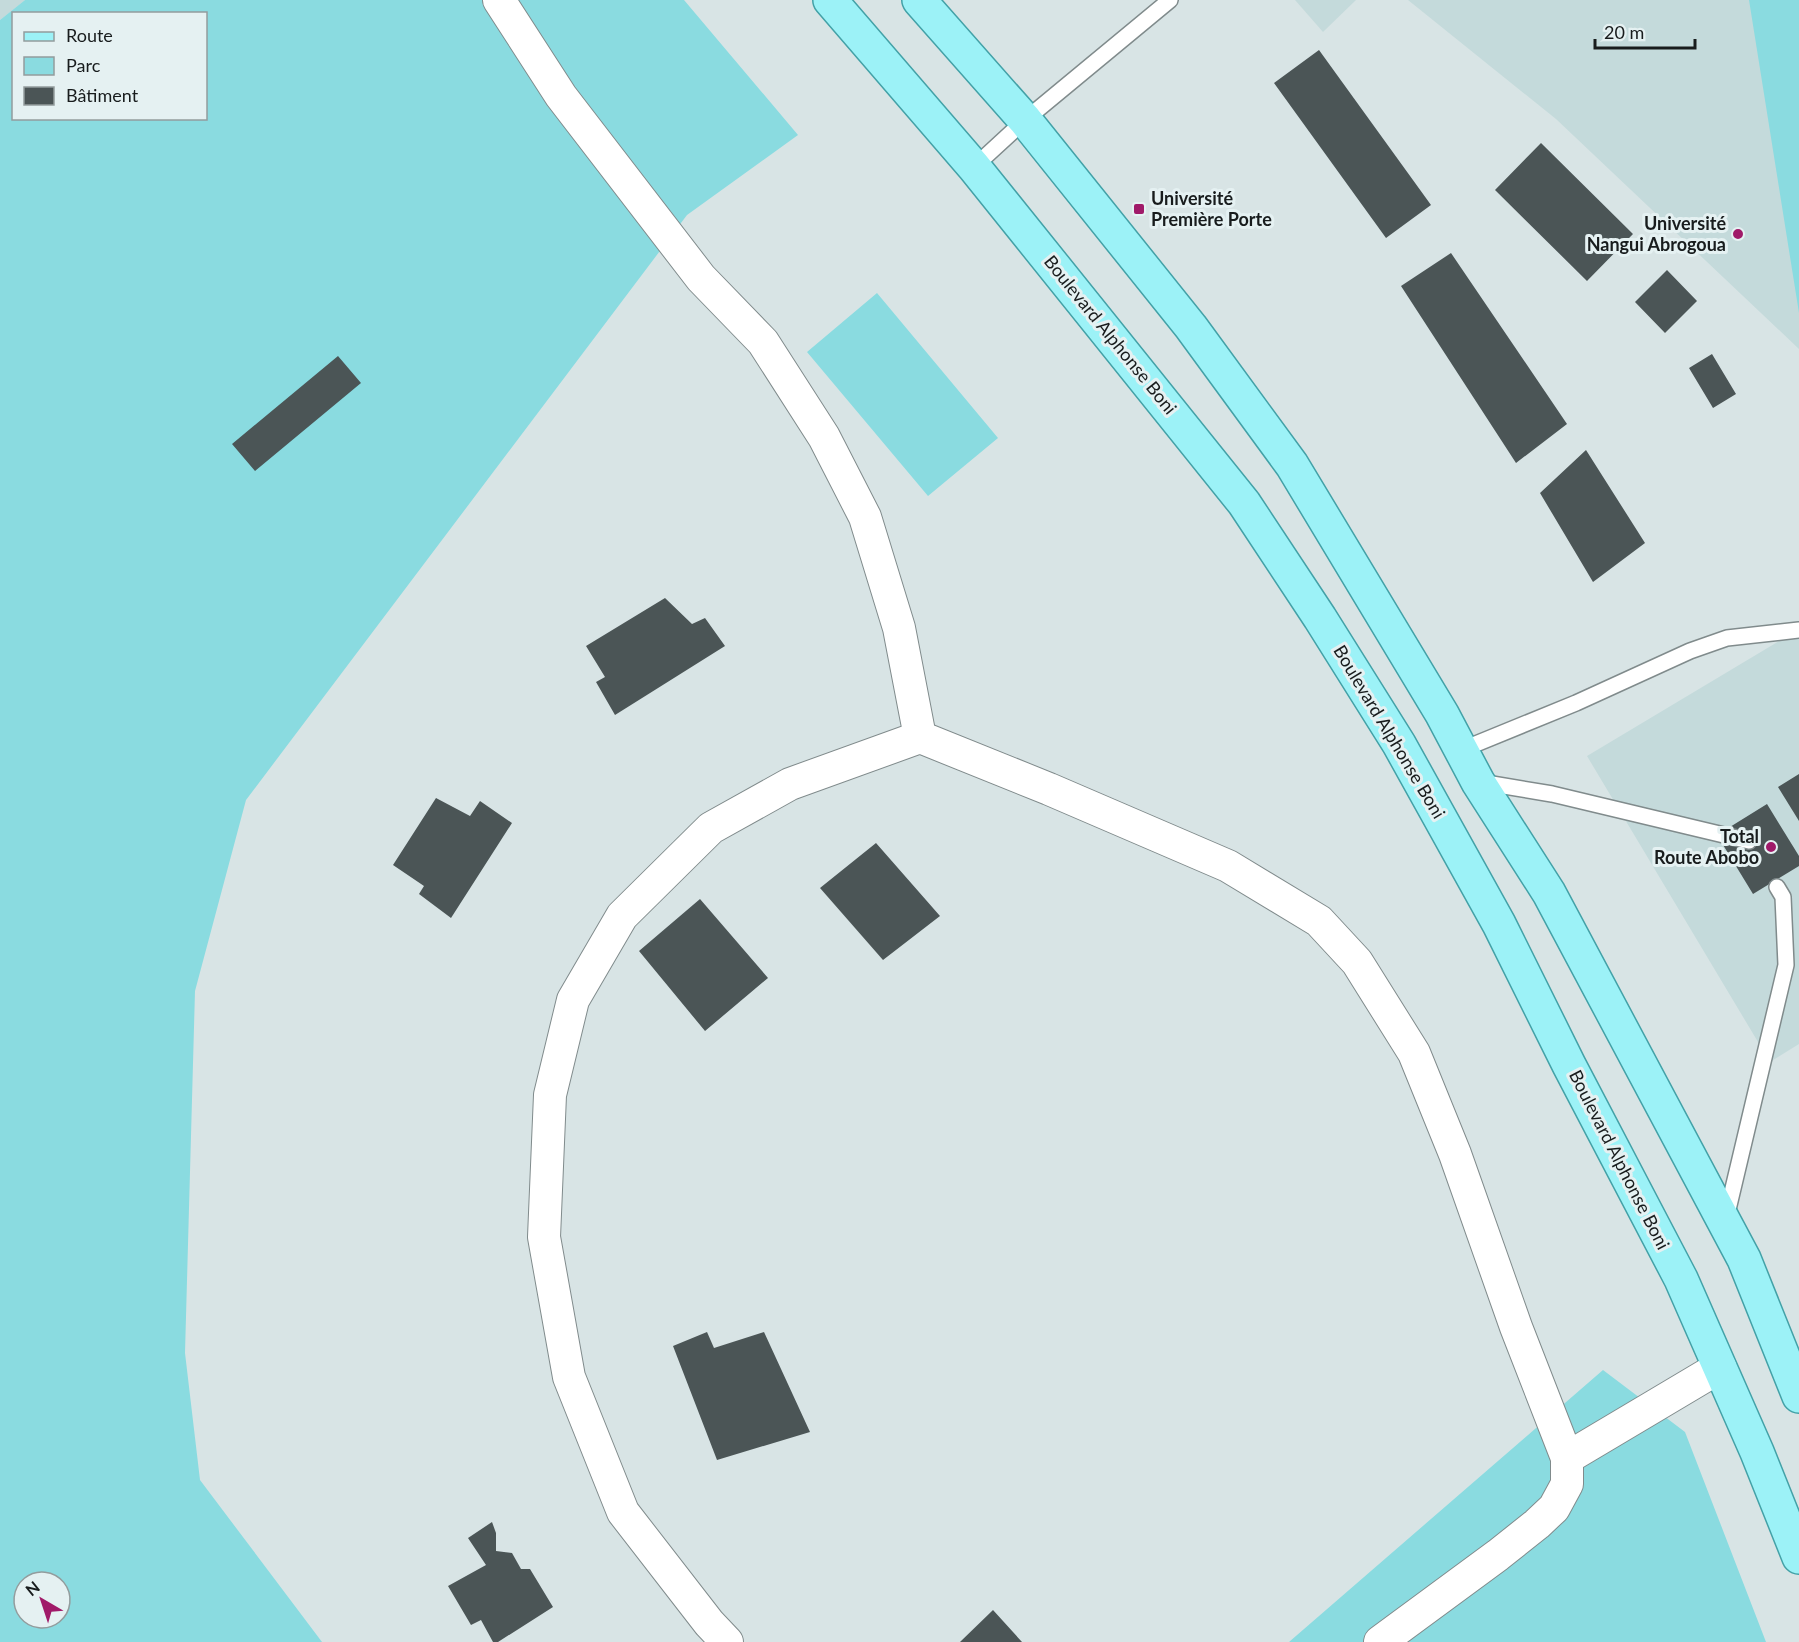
<svg xmlns="http://www.w3.org/2000/svg" width="1799" height="1642" font-family="Lato,sans-serif">
<style>
.built{fill:#c4dadb}
.green{fill:#8adbe0;fill-rule:evenodd}
.building{fill:#4b5556}
.lines{fill:none;stroke-linecap:round;stroke-linejoin:round}
.lane-casing{stroke:#808b8c;stroke-width:18}
.street-casing{stroke:#808b8c;stroke-width:34}
.primary-casing{stroke:#43a1a7;stroke-width:36}
.lane{stroke:#fff;stroke-width:15}
.street{stroke:#fff;stroke-width:32}
.primary{stroke:#9cf2f7;stroke-width:33}
.poi-dot{fill:#a01a69;stroke:#e5f1f2;stroke-width:2}
.labels{text-anchor:middle;stroke-width:6;stroke-linejoin:round;paint-order:stroke}
.poi-label{font-size:18px;font-weight:bold;fill:#181c1d;stroke:#e5f1f2;text-anchor:end}
.street-label{font-size:18px;fill:#181c1d;stroke:#e5f1f2}
</style>
<rect width="100%" height="100%" fill="#d8e4e5"/>
<path class="built" d="M0 0H25L0 20Z
M1295 0H1356L1323 32Z
M1408 0H1799V349L1556 119Z
M1799 629V1044L1770 1062 1587 756Z"/>
<path class="green" d="M25 0H684L798 135 687 215 246 800 195 991 185 1353 200 1480 322 1642H0V20ZM14 14H206V118H14ZM24 1582H60V1618H24Z
M1749 0H1799V313Z
M877 293 998 438 928 496 807 352Z
M1603 1370 1685 1432 1766 1642H1289Z"/>
<path class="building" d="M1319 50 1431 205 1386 238 1274 83Z
M1541 143 1633 234 1587 281 1495 190Z
M1451 253 1567 424 1516 463 1401 286Z
M1667 270 1697 301 1665 333 1635 302Z
M1712 354 1736 394 1713 408 1689 368Z
M338 356 361 383 255 471 232 444Z
M1586 450 1645 543 1593 582 1540 493Z
M665 598 692 624 705 618 725 646 615 715 596 682 605 677 586 646Z
M1799 774V821L1778 787Z
M436 798 470 816 480 801 512 823 451 918 419 894 424 886 393 865Z
M1767 804 1799 856V866L1753 894 1717 835Z
M876 843 940 916 883 960 820 888Z
M700 899 768 978 705 1031 639 951Z
M707 1332 714 1348 764 1332 810 1432 717 1460 673 1346Z
M492 1522 496 1533V1551L512 1553 521 1569H530L553 1607 498 1642H493L481 1620 471 1625 448 1586 486 1565 468 1538Z
M993 1610 1022 1642H960Z"/>
<g class="lines">
<g class="lane-casing">
<path id="lane" d="M974 167 1025 120 1170 0
M1461 750 1576 703 1690 651 1727 638 1799 630
M1480 782 1552 794 1749 841
M1726 1218 1786 965 1783 897 1777 887"/>
</g>
<g class="street-casing">
<path id="street" d="M499 0 561 96 701 278 763 342 824 437 865 517 899 628 920 737
M1567 1458 1720 1367
M727 1642 709 1623 623 1512 569 1377 544 1237 550 1095 573 1000 622 916 711 828 790 784 920 737 1049 789 1228 866 1319 921 1357 962 1414 1053 1455 1154 1516 1327 1567 1458V1484L1554 1508 1537 1524 1498 1555 1380 1642"/>
</g>
<g class="primary-casing">
<path id="primary" d="M830 0 974 167 1244 503 1320 618 1399 744 1499 924 1569 1065 1681 1279 1757 1452 1799 1557
M919 0 1025 120 1191 327 1292 465 1442 714 1478 782 1549 893 1744 1259 1799 1396"/>
</g>
<use href="#lane" class="lane"/>
<use href="#street" class="street"/>
<use href="#primary" class="primary"/>
</g>
<g class="poi-dot">
<rect x="1133" y="203" width="12" height="12" rx="3"/>
<circle cx="1738" cy="234" r="6"/>
<circle cx="1771" cy="847" r="6"/>
</g>
<g class="labels">
<g class="poi-label">
<text x="1151" y="205" text-anchor="start">Université<tspan x="1151" dy="21">Première Porte</tspan></text>
<text x="1726" y="230">Université<tspan x="1726" dy="21">Nangui Abrogoua</tspan></text>
<text x="1759" y="843">Total<tspan x="1759" dy="21">Route Abobo</tspan></text>
</g>
<g class="street-label">
<text transform="translate(1110 335) rotate(51)" y="6">Boulevard Alphonse Boni</text>
<text transform="translate(1389 732) rotate(59)" y="6">Boulevard Alphonse Boni</text>
<text transform="translate(1619 1160) rotate(63)" y="6">Boulevard Alphonse Boni</text>
</g>
</g>
<rect x="12" y="12" width="195" height="108" fill="#e5f1f2" stroke="#939c9d" stroke-width="1.5"/>
<rect x="24" y="32" width="30" height="9" fill="#9cf2f7" stroke="#939c9d" stroke-width="1.5"/>
<text x="66" y="42" font-size="18" fill="#181c1d">Route</text>
<rect x="24" y="57" width="30" height="18" fill="#8adbe0" stroke="#939c9d" stroke-width="1.5"/>
<text x="66" y="72" font-size="18" fill="#181c1d">Parc</text>
<rect x="24" y="87" width="30" height="18" fill="#4b5556" stroke="#939c9d" stroke-width="1.5"/>
<text x="66" y="102" font-size="18" fill="#181c1d">Bâtiment</text>
<g transform="translate(42 1600) rotate(321)"><circle r="28" fill="#e5f1f2" stroke="#939c9d" stroke-width="1.5"/>
<path d="M0-4.5L10 22L0 15L-10 22Z" fill="#a01a69"/>
<text y="-9" font-size="16" font-weight="bold" text-anchor="middle" fill="#181c1d">N</text>
</g>
<path d="M1595 39v9h100v-9" fill="none" stroke="#181c1d" stroke-width="3"/>
<text x="1604" y="39" font-size="18" fill="#181c1d" stroke="#e5f1f2" stroke-width="4.5" paint-order="stroke">20 m</text>
</svg>
